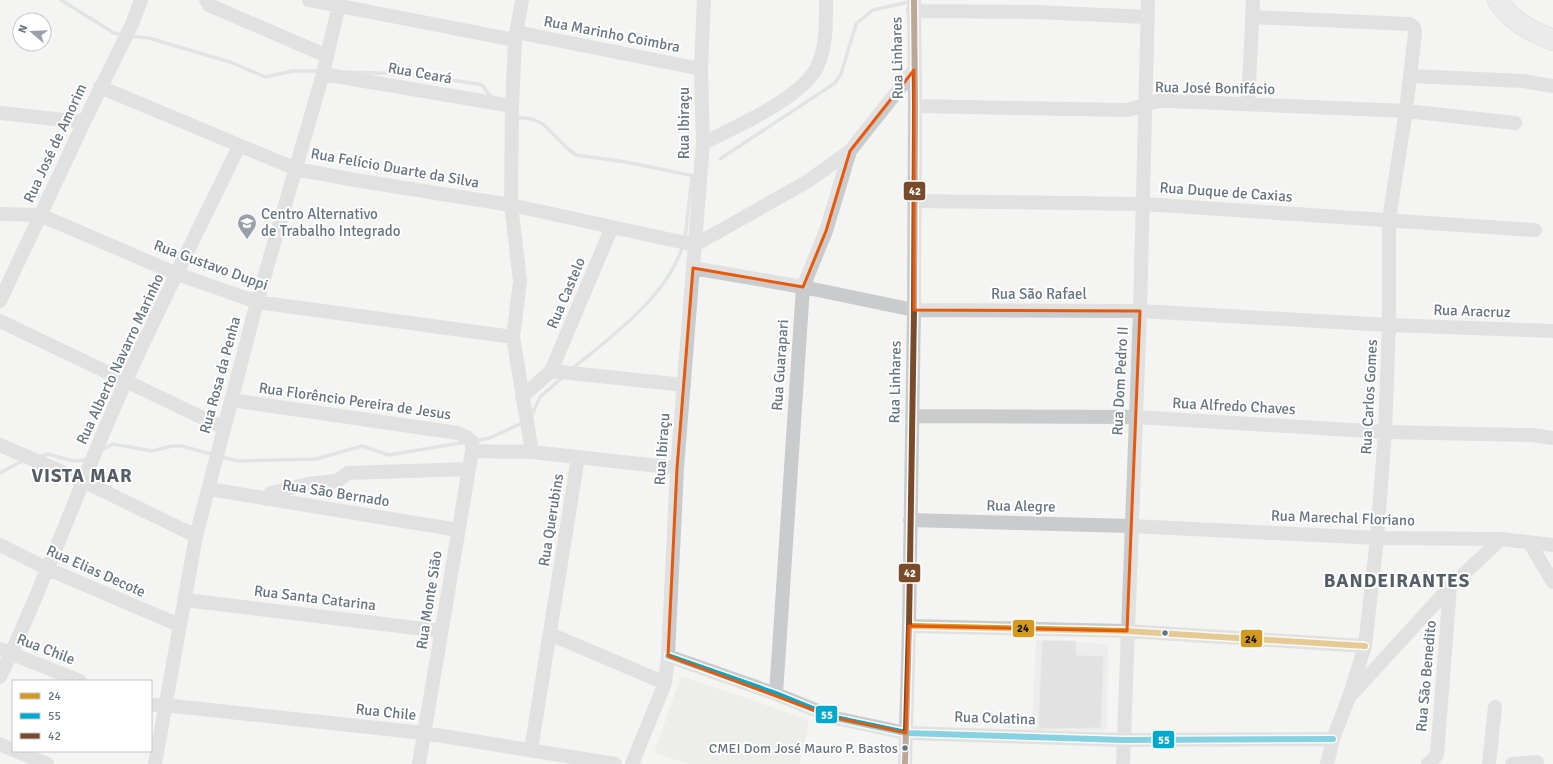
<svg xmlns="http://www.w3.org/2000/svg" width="1553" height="764" font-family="Signika,sans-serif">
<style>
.built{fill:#e3e4e4}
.green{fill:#e4e7e1}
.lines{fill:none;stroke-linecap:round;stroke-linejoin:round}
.stream{stroke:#c9d1d4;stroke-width:3.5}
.building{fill:#cbcccd;stroke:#e3e3e2}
.secondary-casing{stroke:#d0d0d1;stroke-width:22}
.street{stroke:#cacbcc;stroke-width:14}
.secondary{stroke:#dedfdf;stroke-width:20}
.bus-1-casing{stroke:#fff;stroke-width:9}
.bus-2-casing{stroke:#fff;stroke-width:9}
.bus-3-casing{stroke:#fff;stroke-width:9}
.bus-1{stroke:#d39a20;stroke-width:6}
.bus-2{stroke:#00a9ce;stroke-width:6}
.bus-3{stroke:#7a4b2a;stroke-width:6}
.marked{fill:none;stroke:#e8590c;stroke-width:3;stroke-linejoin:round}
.bus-dot{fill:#667581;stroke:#fff;stroke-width:1.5}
.labels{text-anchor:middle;stroke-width:4;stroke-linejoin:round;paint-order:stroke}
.bus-label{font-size:14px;fill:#667581;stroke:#fff;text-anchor:end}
.street-label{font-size:15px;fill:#667581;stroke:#fff}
.poi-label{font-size:15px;fill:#667581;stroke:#fff;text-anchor:start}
.district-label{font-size:19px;font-weight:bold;letter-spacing:1px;fill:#535e66;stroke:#fff}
.line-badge{stroke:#fff;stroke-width:1.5}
.badge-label{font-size:11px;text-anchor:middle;font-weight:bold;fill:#fff}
.pale-badge-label{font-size:11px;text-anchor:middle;font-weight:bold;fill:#111}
</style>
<rect width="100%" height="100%" fill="#f4f4f3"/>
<path class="built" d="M1036 640 1108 644 1107 728 1101 731 1032 730Z"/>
<path class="green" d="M681 676 809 720 800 764H689L654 753Z"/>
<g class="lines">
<path class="stream" d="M61 0 114 33 123 35
M130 36 149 38 233 63 265 77 293 71H320
M348 72 408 74 479 84 483 86 492 99
M514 117 532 119 543 124 567 148 576 155 626 162 694 176
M720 159 835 83 841 74 856 24 873 10 909 2
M685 239 692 176
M572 369C612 336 668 296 683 245
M531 417 540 397 564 376
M474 441 490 438 524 422
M103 449 113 444 152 451 172 446H182L214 455
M38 457 48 454 73 461 88 460
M220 457 239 461 316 459 362 446 389 455 466 442
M0 473 24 460"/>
</g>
<path class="building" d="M1042 640 1076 641V655L1104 656 1101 728 1038 729Z"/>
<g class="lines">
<g class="secondary-casing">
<path id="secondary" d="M1498 0C1510 21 1531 31 1553 40"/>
</g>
<path class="street" d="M206 0 209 5 327 56
M309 0 515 40
M522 0 515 40 512 106 511 205 520 281 513 337 532 452
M913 11 1035 12 1148 17
M1252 17 1409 24 1414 27 1415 33 1406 111 1389 219V325L1385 432 1377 538 1365 646 1349 697 1333 739 1327 764
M516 32 701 69
M323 74 512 106
M1411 76 1523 81 1553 86
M100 87 296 169 355 180 511 205 695 245 808 181 850 151
M1248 104 1253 0
M915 106 1128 110 1158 101H1170L1406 111 1515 123
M0 113 84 122
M703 143C734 128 802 98 817 67 827 47 826 21 826 0
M914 201 1144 204 1535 230
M0 214 40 215 177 274 257 302 513 337
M693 268 803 287 914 310 1140 311 1389 325 1553 331
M0 301 84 122 132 24 141 0
M0 321 224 428
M551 371 612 227
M522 397 551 371 684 385
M231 400 458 433 468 438 472 442V451L419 764
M912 416 1135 417 1385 432 1532 435 1553 438
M0 445 83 481 196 536
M472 451 532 452 677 468
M209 489 458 530
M267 499 271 493 308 484 337 481 348 473 469 469
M910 520 1131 526 1377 538 1501 539 1553 545
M1529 542 1553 582
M0 545 48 569 179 625
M185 600 441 631
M909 626 1127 631 1365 646
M550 634 665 683
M0 649 80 681
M668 656 776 694 835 718 906 733 1123 740 1333 739
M0 677C46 581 81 480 125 383 161 303 201 225 239 146
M776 694 803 287 826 231 850 151 914 70
M1352 694 1450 587 1501 539
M151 705H164L424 733 615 764
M0 744 13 750
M531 750 578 457
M16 751 47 764
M155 764 196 536 257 302 323 74 340 0
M632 764 665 683 668 656 677 468 703 143 701 69 704 0
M905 764 909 626 914 310 915 106 914 0
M1123 764 1140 311 1148 0
M1428 764 1437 755 1450 587
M1489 764 1495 707
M1512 764 1537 762 1536 764"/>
<use href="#secondary" class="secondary"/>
<g class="bus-1-casing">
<path id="bus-1" d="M909 626 1127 631 1365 646"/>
</g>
<g class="bus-2-casing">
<path id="bus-2" d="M668 656 776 694 835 718 906 733 1123 740 1333 739"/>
</g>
<g class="bus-3-casing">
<path id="bus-3" d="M905 764 909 626 914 310 915 106 914 0"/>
</g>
<use href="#bus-1" class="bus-1"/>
<use href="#bus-2" class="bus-2"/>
<use href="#bus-3" class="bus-3"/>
</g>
<path d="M0 0H1553V764H0ZM914 70V310L1140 311 1127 631 909 626 906 733 835 718 668 656 677 468 693 268 803 287 826 231 850 151Z" fill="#f4f4f3" fill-opacity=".55" fill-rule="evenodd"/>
<path class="marked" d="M914 70V310L1140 311 1127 631 909 626 906 733 835 718 668 656 677 468 693 268 803 287 826 231 850 151Z"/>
<defs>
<g id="school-pin" transform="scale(1)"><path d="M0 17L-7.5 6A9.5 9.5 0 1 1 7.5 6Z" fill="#98a1a9" stroke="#fff"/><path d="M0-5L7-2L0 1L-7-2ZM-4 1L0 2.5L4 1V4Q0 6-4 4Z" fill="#fff"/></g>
</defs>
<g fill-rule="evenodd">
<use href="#school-pin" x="247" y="223"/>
</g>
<g class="bus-dot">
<circle cx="1165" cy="633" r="3.5"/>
<circle cx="905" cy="748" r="3.5"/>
</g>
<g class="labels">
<g class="bus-label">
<text x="898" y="753">CMEI Dom José Mauro P. Bastos</text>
</g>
<g class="street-label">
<text transform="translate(612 34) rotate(11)" y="5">Rua Marinho Coimbra</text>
<text transform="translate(897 58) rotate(-91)" y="5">Rua Linhares</text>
<text transform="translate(420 73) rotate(10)" y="5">Rua Ceará</text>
<text transform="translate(1215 88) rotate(1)" y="5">Rua José Bonifácio</text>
<text transform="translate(684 123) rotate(-90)" y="5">Rua Ibiraçu</text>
<text transform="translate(55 143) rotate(-65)" y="5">Rua José de Amorim</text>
<text transform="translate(395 168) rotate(10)" y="5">Rua Felício Duarte da Silva</text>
<text transform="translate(1226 192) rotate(4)" y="5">Rua Duque de Caxias</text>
<text transform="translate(211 265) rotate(20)" y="5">Rua Gustavo Duppi</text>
<text transform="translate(566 293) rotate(-67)" y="5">Rua Castelo</text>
<text x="1039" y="299">Rua São Rafael</text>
<text transform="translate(1472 311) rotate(2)" y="5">Rua Aracruz</text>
<text transform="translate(120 359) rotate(-65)" y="5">Rua Alberto Navarro Marinho</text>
<text transform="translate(780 365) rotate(-86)" y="5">Rua Guarapari</text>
<text transform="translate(220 375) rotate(-75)" y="5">Rua Rosa da Penha</text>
<text transform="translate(1120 381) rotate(-87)" y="5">Rua Dom Pedro II</text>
<text transform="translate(895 382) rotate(-89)" y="5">Rua Linhares</text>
<text transform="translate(1369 397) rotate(-87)" y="5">Rua Carlos Gomes</text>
<text transform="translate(355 401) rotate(8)" y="5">Rua Florêncio Pereira de Jesus</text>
<text transform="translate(1234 406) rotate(3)" y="5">Rua Alfredo Chaves</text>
<text transform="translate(662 449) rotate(-86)" y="5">Rua Ibiraçu</text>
<text transform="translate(336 493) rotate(9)" y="5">Rua São Bernado</text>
<text transform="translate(1021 506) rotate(1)" y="5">Rua Alegre</text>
<text transform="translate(1343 518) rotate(2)" y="5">Rua Marechal Floriano</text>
<text transform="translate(551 520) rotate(-81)" y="5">Rua Querubins</text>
<text transform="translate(96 571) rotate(24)" y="5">Rua Elias Decote</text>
<text transform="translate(315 598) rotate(7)" y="5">Rua Santa Catarina</text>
<text transform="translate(429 600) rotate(-81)" y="5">Rua Monte Sião</text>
<text transform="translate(46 649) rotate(21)" y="5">Rua Chile</text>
<text transform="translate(1426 676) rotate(-85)" y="5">Rua São Benedito</text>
<text transform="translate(386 712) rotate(6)" y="5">Rua Chile</text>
<text transform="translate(995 718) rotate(2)" y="5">Rua Colatina</text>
</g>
<g class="poi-label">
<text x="261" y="219">Centro Alternativo<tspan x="261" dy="17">de Trabalho Integrado</tspan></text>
</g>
<g class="district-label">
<text x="82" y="482">VISTA MAR</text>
<text x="1397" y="587">BANDEIRANTES</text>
</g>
</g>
<g class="line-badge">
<rect x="903" y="181" width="23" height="20" rx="4" fill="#7a4b2a"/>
<rect x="898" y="563" width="23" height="20" rx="4" fill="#7a4b2a"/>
<rect x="1012" y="619" width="23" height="19" rx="4" fill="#d39a20"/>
<rect x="1240" y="629" width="23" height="19" rx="4" fill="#d39a20"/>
<rect x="815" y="705" width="23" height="19" rx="4" fill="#00a9ce"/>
<rect x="1152" y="730" width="23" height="19" rx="4" fill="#00a9ce"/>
</g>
<g class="badge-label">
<text x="915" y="195">42</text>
<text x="910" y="577">42</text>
<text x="827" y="719">55</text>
<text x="1164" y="744">55</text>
</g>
<g class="pale-badge-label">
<text x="1023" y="632">24</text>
<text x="1251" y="643">24</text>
</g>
<rect x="12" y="680" width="140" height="72" fill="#ffffff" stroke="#c2c8cd"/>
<rect x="20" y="693" width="20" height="6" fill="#d39a20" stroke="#c2c8cd"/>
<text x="48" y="700" font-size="12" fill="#667581">24</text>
<rect x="20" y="713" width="20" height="6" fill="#00a9ce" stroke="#c2c8cd"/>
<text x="48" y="720" font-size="12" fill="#667581">55</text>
<rect x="20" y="733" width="20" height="6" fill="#7a4b2a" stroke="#c2c8cd"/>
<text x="48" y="740" font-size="12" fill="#667581">42</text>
<g transform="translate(32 32) rotate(289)"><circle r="19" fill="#ffffff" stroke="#c2c8cd"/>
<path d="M0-3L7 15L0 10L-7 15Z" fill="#98a1a9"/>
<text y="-6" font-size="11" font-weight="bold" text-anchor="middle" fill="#667581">N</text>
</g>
</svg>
